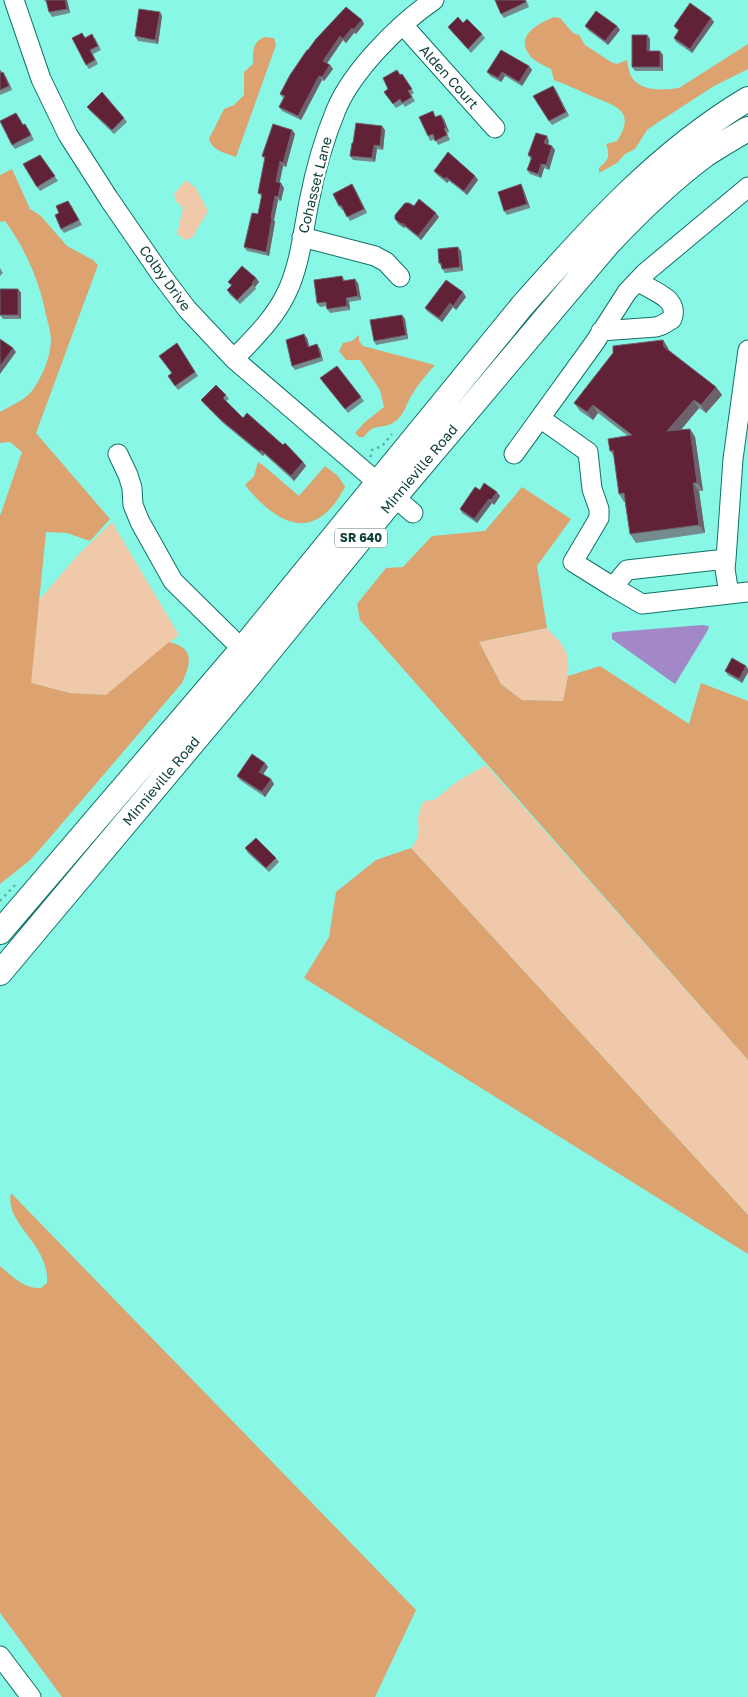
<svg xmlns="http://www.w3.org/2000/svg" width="748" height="1697" font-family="'Golos Text',sans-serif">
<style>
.green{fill:#efc9a9}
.forest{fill:#dca370}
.water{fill:#a288c6}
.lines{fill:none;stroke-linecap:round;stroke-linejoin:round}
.minor-casing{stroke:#117267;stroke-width:21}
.major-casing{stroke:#117267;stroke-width:26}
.path{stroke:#5cb3a6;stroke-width:2.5;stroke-dasharray:2.5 4;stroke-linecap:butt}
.minor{stroke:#fff;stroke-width:19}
.major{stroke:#fff;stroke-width:24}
.wall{fill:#748c8e}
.shaded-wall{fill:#6d616b}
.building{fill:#612136;stroke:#6d616b}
.labels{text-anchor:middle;stroke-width:5;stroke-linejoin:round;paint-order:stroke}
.shield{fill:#fff;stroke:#587b76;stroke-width:1}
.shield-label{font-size:12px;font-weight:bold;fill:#11423b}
.street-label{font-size:14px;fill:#11423b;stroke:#fff}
</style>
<rect width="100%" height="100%" fill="#88f7e6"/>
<path class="green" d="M186 180 196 188 208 211 192 238 185 240 177 234 183 208 176 201 174 194Z
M112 522 179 635 106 695 70 693 30 683 39 600 78 555Z
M547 628C553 635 561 641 565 650 572 663 566 687 563 701L522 700 501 684 479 642Z
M486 765 748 1060V1215L411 848C423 835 416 828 419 813 420 809 422 805 424 801L434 800 458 781Z"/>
<path class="forest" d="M554 17 560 18 573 33 579 35 585 45 611 62 617 64 627 60C628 66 629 74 633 79 643 92 665 90 679 88L748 44V69L714 86 657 123 647 130 635 149 625 154 617 163 599 173V168C609 160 610 155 606 144L617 141C637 110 615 106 591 96 578 90 568 85 554 80L551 69C545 66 536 62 531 57 513 36 538 24 554 17Z
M265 37 274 38 276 45 236 157C225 153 211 150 209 138L212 133 224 109 234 105 244 95V72L253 64C253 51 252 42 265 37Z
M12 169 30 209 41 216 67 246 93 260 98 265 36 433 110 519 90 541 67 533 46 532 31 683 70 693 106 695 169 642C195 648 191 663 182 683L41 848 29 861 0 884V516L22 452 10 442 0 443V412C10 406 25 400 32 391 42 377 50 359 51 341 51 333 48 323 46 315 39 280 26 250 5 221L0 222V175Z
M359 335V341L363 346 435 365C427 374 419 383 413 393 406 403 405 415 394 422 381 431 375 421 364 437H359L355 433 365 422 384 407 380 390 360 360H346L339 351 343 343 352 341Z
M258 462 264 466 299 496 325 466 338 476 345 487C315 544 278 526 245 485L254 476Z
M522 487 571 519 537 566 547 628 479 642 501 684 522 700 563 701 568 676 600 666 689 724 701 683 748 701V1060L360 620 357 604 386 568 403 567 432 536 485 531Z
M411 848 748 1215V1254L304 978 329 937 336 892 376 860Z
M11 1193 416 1610 375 1697H62L0 1613V1266C13 1277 24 1289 41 1288L47 1283C50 1244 4 1224 11 1193Z"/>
<path class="water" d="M702 625 709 626 708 630 675 684 612 639V633L616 632Z"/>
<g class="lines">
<g class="minor-casing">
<path id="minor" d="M14 0 41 79 68 135 109 199 162 276 187 309 234 359 413 513
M403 25 495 128
M302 237 375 256 386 262 400 277
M601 331 656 327 662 325 672 319C680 297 650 291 638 281
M234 359C253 339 274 319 286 294 300 266 303 232 309 202 315 171 324 139 336 110 352 71 399 24 434 0
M540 418 588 452 592 489 599 509V518L573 562 613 587 627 570 726 559 733 459 748 350
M118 454 128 475 132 488 133 505 140 522 173 581 242 649
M514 454 595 342 627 292 645 273 748 187
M726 559 725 569 729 594
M613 587 642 604 748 592
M0 1656 31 1697"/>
</g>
<g class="major-casing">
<path id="major" d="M0 932 242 649 522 306C590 229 659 152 748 99
M0 973 248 677 394 498 608 244C638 212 670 181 705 155 719 146 734 137 748 129"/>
</g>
<path class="path" d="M370 457 372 454V450L382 446 392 434
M0 901 15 885"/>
<use href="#minor" class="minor"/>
<use href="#major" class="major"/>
</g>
<path class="wall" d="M44 0H67L70 13 52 17 49 12 47 3Z
M495 0H526L529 7 504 18 501 14Z
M162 16 158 44 138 41 135 36Z
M711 18 714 22 692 53 676 42 674 38 678 31 674 26Z
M362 20 364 24 356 34 354 33 346 43 343 40 327 63 330 65 333 69 324 81 322 80 301 120 282 111 279 107 283 98 280 94 308 50Z
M463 23 482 34 485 38 471 53 448 27Z
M585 26H617L620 30 608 45 588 30Z
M647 35 650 39V51L663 55V71H635L632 67Z
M85 38H95L101 50 93 54 98 64 89 69 86 65Z
M529 66 532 70 522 86 505 76 501 82 490 76 487 72Z
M0 69 2 73 6 77 12 90 0 95Z
M402 74 414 93 411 95 415 101 405 107 403 104 396 108 384 92 388 89 400 75Z
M553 86 569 116 552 125 549 121Z
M87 107 124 118 127 122 114 134 90 111Z
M436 115V117L444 119 449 132 447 133 450 140 438 145 435 139 430 141 428 136Z
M19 117 23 125 28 128 34 140 15 149 12 145Z
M292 130 295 134 286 167 283 166 279 183 284 188 281 201 278 200 274 220 275 222 269 256 247 251 244 247 258 214 262 197 258 193 265 160 262 156Z
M385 130 383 150 377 149 375 162 353 160 350 156 353 143Z
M549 141 548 145 555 150 549 170 544 168 541 178 530 174 527 170 531 160 528 155Z
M40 155 58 181 40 191 37 187Z
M434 171 475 176 478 180 467 195 449 181 447 183 437 175Z
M523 188 530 208 507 215 504 211Z
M355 189 367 213 350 221 344 209 342 210 339 206Z
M71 205 82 225 64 233 61 229 59 213Z
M414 206 439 217 421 240 405 227 404 228 398 224 395 219Z
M461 251 463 271 445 273 439 263Z
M0 268 3 273 0 276Z
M342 276 345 280 358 283 361 300 349 302 350 310 330 313 327 309 326 306 320 307 317 303Z
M256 278 259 282 255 287 256 289 240 304 230 295 227 290 231 286 228 282Z
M18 289 21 293V319H3L0 315Z
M466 297 456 310 453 307 442 322 428 312 425 308Z
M402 315 405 319 408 339 376 345 374 341Z
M307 338 309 347 320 349 323 361 295 370 292 366Z
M663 340 668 348 669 350 716 387 722 395 706 413 699 408 681 430 690 429 695 437 703 491H699L705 533 636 543 630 534 625 502H624L619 494 614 456 610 451 628 436 598 413 593 420 580 411 574 403Z
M177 343 198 376 178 390 168 376 172 373Z
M337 366 364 401 348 413 323 382Z
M226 395 229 399 226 401 243 418 283 445 303 462 306 466 294 481 264 454 263 456 224 424 204 404 201 400Z
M480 490 500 496 494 505 492 503 477 523 462 513 460 509Z
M748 669V672L742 683 728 675 725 671Z
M265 763 268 767 263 774 274 784 265 797 240 780 237 776Z
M245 848 276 858 279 862 269 872 248 853Z"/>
<path class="shaded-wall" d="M65 0H67L70 13 67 9Z
M160 12 162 16 158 44 155 40Z
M711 18 714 22 692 53 690 49Z
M362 20 364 24 356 34 353 30Z
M617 26 620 30 608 45 605 41Z
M352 28 354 33 346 43 343 39Z
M647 35 650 39 649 55 647 51Z
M340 36 343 40 326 65 323 61Z
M660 51 663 55V71L660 67Z
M330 65 333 69 324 81 322 77Z
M529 66 532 70 522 86 519 82Z
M3 72 6 77 12 90 9 86Z
M502 72 505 76 501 82 498 78Z
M319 76 322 80 301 120 298 116Z
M553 86 556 90 569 116 566 112Z
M441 115 444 119 449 132 446 128Z
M382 126 385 130 383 150 380 146Z
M292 130 295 134 286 167 283 163Z
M547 136 549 141 547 147 544 143Z
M374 145 377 149 375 162 372 158Z
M552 146 555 150 549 170 546 165Z
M280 161 283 166 279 186 276 182Z
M541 164 544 168 541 178 538 174Z
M475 176 478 180 467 195 464 191Z
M446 177 449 181 447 183 445 179Z
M281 183 284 188 281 201 278 197Z
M352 184 355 189 367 213 364 209Z
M521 184 523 188 530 208 527 204Z
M275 196 278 200 274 220 275 222 269 256 266 252 271 217Z
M436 213 439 217 421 240 418 236Z
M402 223 405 227 404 228 401 224Z
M458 247 461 251 463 271 460 267Z
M256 278 259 282 255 287 252 283Z
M355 279 358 283 361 300 358 296Z
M18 289 21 293V319L18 315Z
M463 292 466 297 456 310 453 306Z
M346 298 349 302 350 310 347 306Z
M450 303 453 307 442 322 439 318Z
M402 315 405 319 408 339 406 335Z
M304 334 307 338 311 351 308 347Z
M663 340 668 348 669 355 664 347Z
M317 344 320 349 323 361 321 357Z
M13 348 16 352 0 374V366Z
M716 387 722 395 706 413 701 405Z
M694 400 699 408 673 439 667 431Z
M593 405 598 413 593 420 587 412Z
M690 429 695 437 703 491 697 483Z
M261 450 264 454 263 456 260 452Z
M303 462 306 466 294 481 291 476Z
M693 483 699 491 705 533 699 525Z
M497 492 500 496 494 505 491 500Z
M489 499 492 503 477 523 474 519Z
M746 666 748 669V672L742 683 739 679Z
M265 763 268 767 262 776 259 772Z
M271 779 274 784 265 797 262 792Z"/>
<path class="building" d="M46 0H65L67 9 49 12Z
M495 0H525L526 2 501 14Z
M690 3 711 18 690 49 674 38 679 30 674 26Z
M346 7 362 20 353 30 352 28 343 39 340 36 323 61 330 65 322 77 319 76 298 116 279 107 285 96 280 94 290 75 307 50H308L316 39Z
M139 9 160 12 155 40 135 36Z
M596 11 617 26 605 41 585 26Z
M458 17 463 23 467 19 482 34 468 49 448 27Z
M82 33 85 38 92 34 98 46 90 50 95 60 86 65 72 38Z
M632 35H647V51H660V67H632Z
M501 50 529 66 519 82 502 72 498 78 487 72Z
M397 70 400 75 402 74 412 89 408 91 412 97 402 103 400 99 393 104 384 92 388 89 383 78Z
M0 71 1 73 3 72 9 86 0 90Z
M553 86 566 112 549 121 533 96Z
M102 92 124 118 112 130 87 107Z
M433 111 435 117 441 115 446 128H444L447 135 435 141 433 134 428 136 419 117Z
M16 113 23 125 25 124 31 135 12 145 0 121Z
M356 123 382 126 380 146 374 145 372 158 350 156 352 143H353Z
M273 124 292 130 283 163 280 161 276 182 281 183 278 197 275 196 271 217 272 218 266 252 244 247 252 213 258 214 262 194 258 193 265 157 262 156Z
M536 133 547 136 544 143 552 146 546 165 541 164 538 174 527 170 532 157 528 155Z
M448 152 475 176 464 191 446 177 445 179 434 171Z
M40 155 55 176 37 187 23 164Z
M352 184 364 209 347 217 341 205 339 206 333 194Z
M521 184 527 204 504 211 498 192Z
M419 199 436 213 418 236 402 223 401 224 395 219V215L405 203H409L414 206Z
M68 201 79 220 61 229 55 215 59 213 56 206Z
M458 247 460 267 442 269 441 263H439L438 249Z
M242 266 256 278 252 283 253 284 237 300 227 290 232 285 228 282Z
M342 276 343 281 355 279 358 296 346 298 347 306 327 309 326 302 317 303 314 280Z
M446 280 463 292 453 306 450 303 439 318 425 308Z
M0 289H18V315H0Z
M402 315 406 335 374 341 370 320Z
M304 334 308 347 317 344 321 357 292 366 286 340Z
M0 339 13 348 0 366Z
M663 340 664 347 716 387 701 405 694 400 667 431 690 429 697 483H693L699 525 630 534 624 493 619 494 613 450 610 451 608 439 632 435 593 405 587 412 574 403 613 353V346Z
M177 343 195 372 175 386 168 376 172 373 159 356Z
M337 366 361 397 345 409 320 378Z
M216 385 226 395 223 398 243 418 247 413 283 445 285 443 303 462 291 476 261 450 260 452 221 420 201 400Z
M484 483 497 492 491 500 489 499 474 519 460 509 475 487 480 490Z
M732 658 746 666 739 679 725 671Z
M252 754 265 763 259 772 271 779 262 792 237 776Z
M256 838 276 858 266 868 245 848Z"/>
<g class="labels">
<rect class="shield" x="335" y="528.5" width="52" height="19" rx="4"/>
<g class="shield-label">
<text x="361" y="542">SR 640</text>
</g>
<g class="street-label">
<text transform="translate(449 77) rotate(48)" y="5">Alden Court</text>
<text transform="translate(315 185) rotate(-76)" y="5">Cohasset Lane</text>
<text transform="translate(165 278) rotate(54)" y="5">Colby Drive</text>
<text transform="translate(419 469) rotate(-50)" y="5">Minnieville Road</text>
<text transform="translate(161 781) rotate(-50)" y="5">Minnieville Road</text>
</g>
</g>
</svg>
